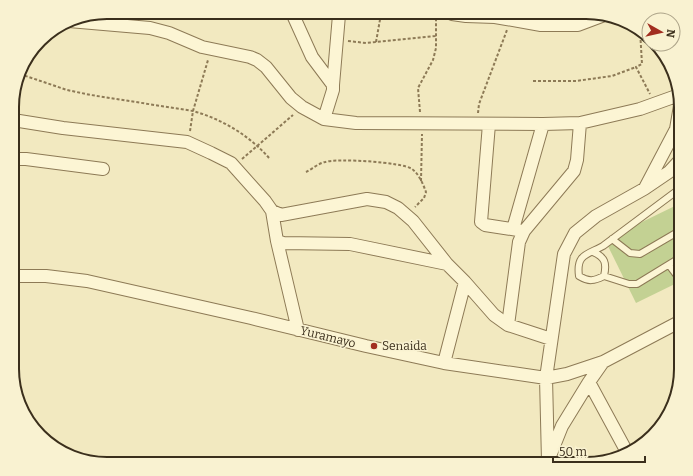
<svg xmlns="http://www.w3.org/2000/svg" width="693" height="476" font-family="Bitter,serif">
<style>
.grass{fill:#c3d193}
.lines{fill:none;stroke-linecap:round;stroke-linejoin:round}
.service-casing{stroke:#8d7a56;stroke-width:8}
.minor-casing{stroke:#8d7a56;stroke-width:14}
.path{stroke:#8d7a56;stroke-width:2;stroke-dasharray:3 2;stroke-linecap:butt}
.service{stroke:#fcf5d4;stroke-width:6}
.minor{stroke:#fcf5d4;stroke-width:12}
.poi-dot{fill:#a22e20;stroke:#f9f2d1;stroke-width:1.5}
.labels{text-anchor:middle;stroke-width:3;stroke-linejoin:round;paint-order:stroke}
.street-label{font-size:12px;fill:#3b2f1c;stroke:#f9f2d1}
.poi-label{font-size:12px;fill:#3b2f1c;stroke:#f9f2d1;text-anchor:start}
.rim{fill:none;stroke:#3b2f1c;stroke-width:2}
</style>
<rect width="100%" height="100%" fill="#f2e9c0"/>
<path class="grass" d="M681 203V281L636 303 605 240Z"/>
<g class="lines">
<g class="service-casing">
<path id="service" d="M612 239 630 253 640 254 681 230
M593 252C605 257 607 263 604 276 594 281 589 282 579 276 576 254 587 255 603 246L678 190H681
M669 265 681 281
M604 276 629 284H637L681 257"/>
</g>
<g class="minor-casing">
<path id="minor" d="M452 14 466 16 495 17 541 25H578L602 16
M293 15 312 57 333 85V90L324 119
M69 21 150 28 169 33 202 47 250 57 257 60 266 67 291 98 302 107 324 119 356 123 543 124 580 123 640 109 679 95
M333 85 339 15
M13 120 63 128 187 142 211 153 231 163 265 201 272 211 281 215 367 199 386 202 398 208 413 221 447 264 465 282 494 315 508 325 551 339
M489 124 481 222 485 225 524 231
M13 159H26L103 169
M645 188 676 129 681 100
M272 211 277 241 283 243 350 244 447 264
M513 229 543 124
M277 241 298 330
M13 276H46L87 281 251 318 366 346 444 363 546 378 567 374 603 362 681 321
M508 325 519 242 524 231 574 171 577 160 580 123
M444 363 465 282
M589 382 628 454
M550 456 562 426 589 382 603 362
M548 461 546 378 564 254 575 233 596 216 644 189 669 172 681 159"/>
</g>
<path class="path" d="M640 30 642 64 636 67 650 94
M348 41 366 43 436 36
M376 42 381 14
M20 74 67 90 91 95 193 111C222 119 250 136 269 158
M533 81H576L612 76 636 67
M420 112 418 88 433 60 436 48V14
M478 113 479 104 507 30
M190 131 193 111 208 60
M242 159 293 115
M306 172C312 169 319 163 325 162 337 158 402 162 412 169 419 174 423 184 426 192L424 198 415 207
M421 181 422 134"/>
<use href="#service" class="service"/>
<use href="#minor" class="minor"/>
</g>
<circle class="poi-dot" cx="374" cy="346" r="4"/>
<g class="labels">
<g class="street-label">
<text transform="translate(328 337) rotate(14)" y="4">Yuramayo</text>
</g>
<g class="poi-label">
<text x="382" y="350">Senaida</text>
</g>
</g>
<path d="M0 0H693V476H0ZM107 19H586A88 88 0 0 1 674 107V369A88 88 0 0 1 586 457H107A88 88 0 0 1 19 369V107A88 88 0 0 1 107 19Z" fill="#f9f2d1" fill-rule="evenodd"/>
<path class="rim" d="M107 19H586A88 88 0 0 1 674 107V369A88 88 0 0 1 586 457H107A88 88 0 0 1 19 369V107A88 88 0 0 1 107 19Z"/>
<g transform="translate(661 32) rotate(98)"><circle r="19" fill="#f9f2d1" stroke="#ada489"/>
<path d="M0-3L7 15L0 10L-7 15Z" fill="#a22e20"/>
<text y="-6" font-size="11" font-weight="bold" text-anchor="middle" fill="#3b2f1c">N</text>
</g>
<path d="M553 456v6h92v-6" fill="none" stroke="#3b2f1c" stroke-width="2"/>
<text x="559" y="456" font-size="12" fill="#3b2f1c" stroke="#f9f2d1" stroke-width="3" paint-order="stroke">50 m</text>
</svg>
